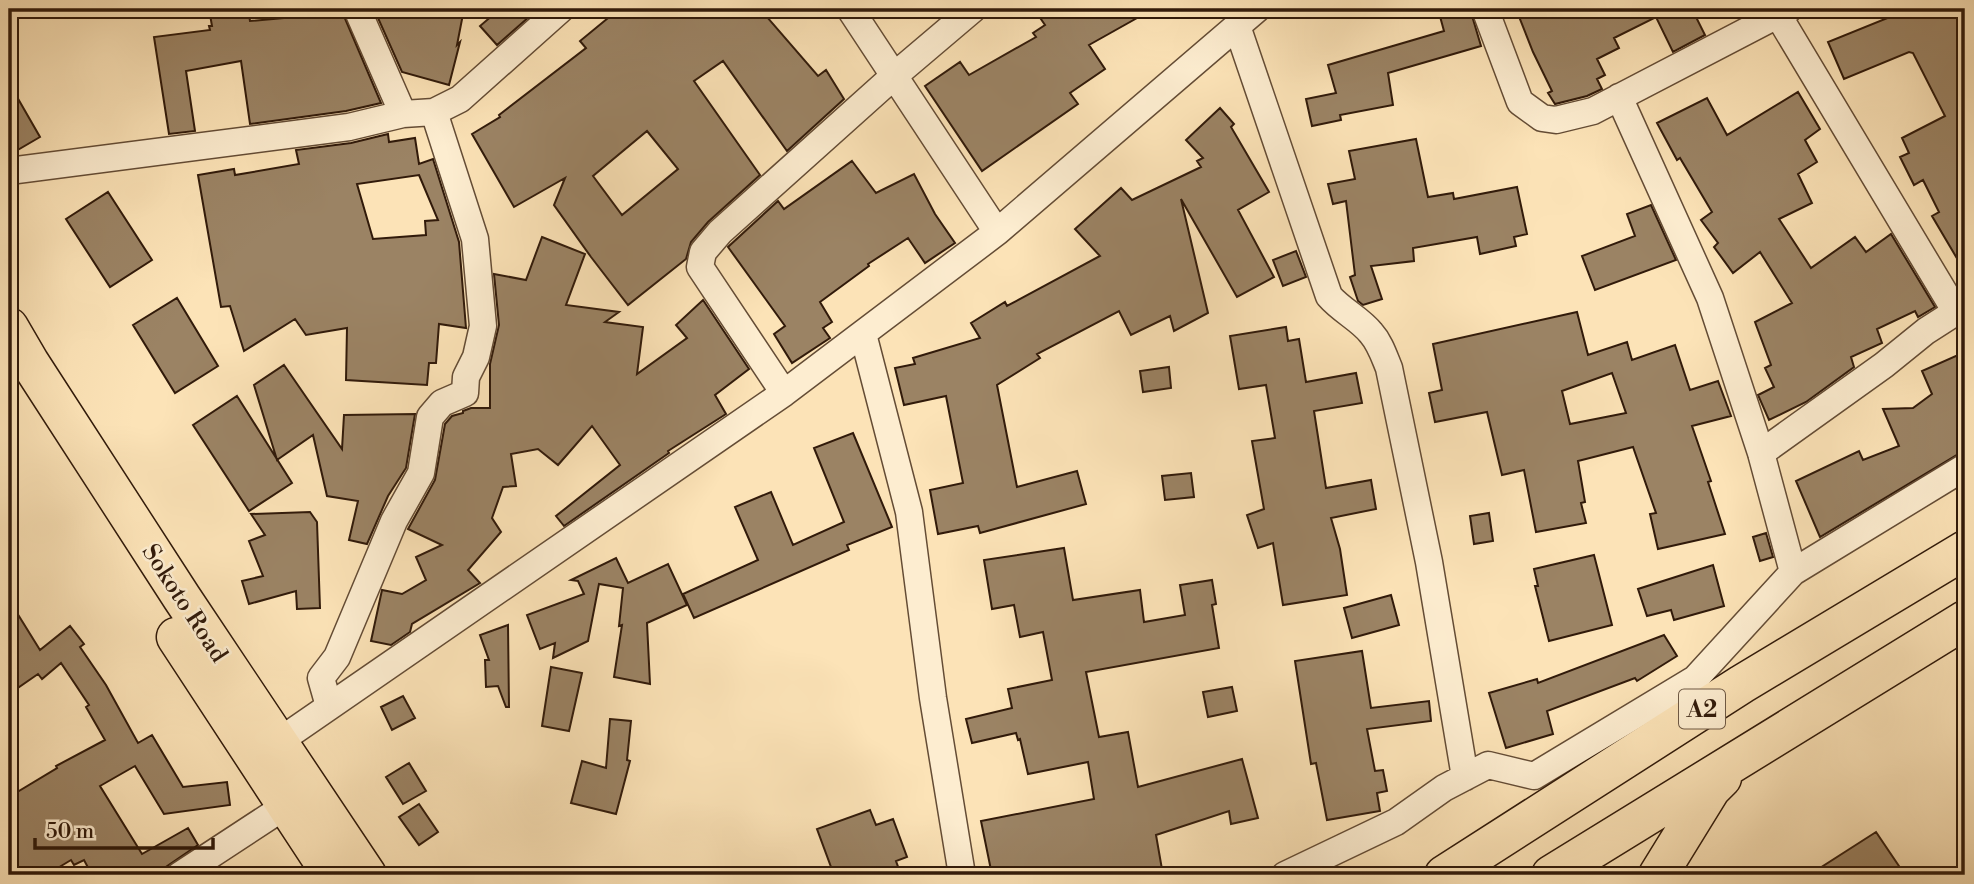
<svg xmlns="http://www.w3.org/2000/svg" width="1974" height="884" font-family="'Libre Bodoni',serif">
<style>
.building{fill:#9b8364;stroke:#311a0a;stroke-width:2;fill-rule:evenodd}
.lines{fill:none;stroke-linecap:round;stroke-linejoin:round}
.minor-casing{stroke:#644c35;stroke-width:29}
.primary-casing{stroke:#311a0a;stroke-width:41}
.trunk-casing{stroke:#311a0a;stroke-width:41}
.minor{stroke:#fdedd0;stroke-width:26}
.primary{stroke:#fce3b7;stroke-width:38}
.trunk{stroke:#fce3b7;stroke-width:38}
.labels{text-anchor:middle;stroke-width:5;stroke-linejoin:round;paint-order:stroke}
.shield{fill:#fdedd0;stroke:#6e5945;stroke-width:2}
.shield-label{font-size:23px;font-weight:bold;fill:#311a0a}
.street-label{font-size:24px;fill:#311a0a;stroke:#fdedd0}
</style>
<rect width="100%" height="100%" fill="#fce3b7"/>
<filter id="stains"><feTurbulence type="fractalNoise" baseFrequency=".00286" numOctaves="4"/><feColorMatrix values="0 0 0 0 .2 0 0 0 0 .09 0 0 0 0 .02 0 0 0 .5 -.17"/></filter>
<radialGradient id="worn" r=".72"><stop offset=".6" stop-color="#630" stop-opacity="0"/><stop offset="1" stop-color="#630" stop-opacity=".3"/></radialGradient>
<path class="building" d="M209 9H248L250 21 294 17 293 9H341L381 103 346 111 250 124 241 61 186 71 195 131 169 134 154 37 210 30 209 26H212Z
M374 9H464L457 45 460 42 449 85 402 72Z
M500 9H538L497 45 480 26Z
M619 9H760L818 76 826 70 844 99 787 151 723 61 694 81 760 175 708 222 691 242 686 259 628 305 591 257 554 205 565 178 514 207 472 134 500 117 499 115 586 48 580 41ZM647 131 678 169 622 215 593 176Z
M1034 9H1153L1089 45 1105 69 1070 93 1078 104 982 171 925 86 960 62 969 75 1036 37 1033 33 1045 25Z
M1438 9H1470L1481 46 1388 73 1393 105 1340 115 1341 120 1312 126 1306 99 1336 93 1328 65 1444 31Z
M1516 9H1692L1705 35 1673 52 1656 17 1614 38 1619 48 1597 59 1605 75 1597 79 1602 89 1587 96 1555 104 1548 93 1552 91 1533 52Z
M1892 9H1956L1965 34V272L1932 216 1939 212 1923 180 1914 185 1900 157 1909 153 1902 138 1945 116 1913 53 1909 52 1844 79 1828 42 1895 15Z
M9 83 40 137 9 155Z
M1798 92 1820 129 1805 140 1817 162 1798 174 1812 203 1779 219 1811 268 1855 237 1866 252 1891 234 1935 307 1918 317 1915 311 1877 329 1882 343 1851 357 1854 367 1806 402 1769 420 1758 395 1774 387 1765 368 1771 365 1755 322 1792 303 1760 252 1733 273 1714 247 1718 243 1701 220 1712 212 1680 158 1677 160 1657 123 1707 98 1727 135Z
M1220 108 1234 124 1231 127 1269 192 1238 210 1274 277 1237 297 1181 199 1208 313 1174 331 1170 316 1131 335 1119 311 1037 354 1040 358 997 385 1017 487 1077 471 1086 504 980 533 978 526 938 534 930 490 963 483 946 396 904 405 895 368 915 364 913 358 980 338 971 323 1005 302 1007 306 1100 256 1075 229 1121 188 1132 200 1201 167 1197 161 1203 158 1186 140Z
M388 134 389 142 415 138 419 164 433 159 459 242 466 328 439 324 436 363H429L427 385 346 380 347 328 306 335 295 319 244 351 230 306 221 307 198 175 234 169 235 175 299 164 296 150 351 143ZM419 175 438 220 425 221 426 235 373 239 357 184Z
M1416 139 1428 197 1453 193 1454 199 1517 187 1527 234 1514 237 1516 246 1480 254 1477 237 1413 248 1414 261 1371 266 1382 299 1363 305 1358 301 1350 277 1355 275 1346 201 1333 204 1328 184 1355 179 1349 151Z
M852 161 876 193 914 174 935 214 955 243 925 263 908 238 868 264 869 266 820 302 832 322 823 328 830 338 792 363 774 334 785 326 728 247 778 201 784 209Z
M108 192 152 260 110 287 66 219Z
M1651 205 1676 260 1595 290 1582 256 1635 236 1627 214Z
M542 237 585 254 566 305 619 312 605 322 643 327 637 374 687 338 676 325 703 300 749 369 715 395 726 414 668 451 669 453 564 526 556 516 620 465 592 426 558 465 538 449 511 454 516 486 503 487 492 518 501 532 468 570 480 583 412 624 410 632 391 645 371 641 382 590 402 594 426 580 416 557 442 545 408 529 435 480 445 424 452 416 463 413V411L471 408H490V364L499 325 494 274 526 280Z
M1296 251 1306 277 1283 286 1273 260Z
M177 298 218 366 175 393 133 325Z
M1577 312 1588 355 1627 342 1632 360 1675 345 1690 390 1718 381 1731 416 1692 426 1711 481 1708 482 1725 534 1658 549 1650 514 1656 513 1633 447 1578 461 1585 502 1581 503 1586 523 1536 532 1524 470 1502 475 1487 412 1435 422 1429 393 1442 390 1433 344ZM1612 373 1626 413 1570 424 1562 391Z
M1286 327 1288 341 1299 339 1306 382 1356 373 1362 403 1314 411 1326 488 1371 480 1376 509 1331 518 1340 549 1347 595 1283 605 1273 543 1258 548 1247 515 1264 509 1252 441 1275 438 1266 385 1239 389 1230 336Z
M1958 355 1965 370V450L1820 537 1796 481 1859 451 1863 460 1899 446 1883 409 1913 408 1932 394 1922 371Z
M284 365 342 449 344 415 415 414 406 468 388 496 367 544 349 540 358 501 327 496 313 435 277 460 254 385Z
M1169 367 1171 388 1143 392 1140 371Z
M237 396 292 483 249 511 193 425Z
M853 433 892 527 847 545 849 550 694 618 683 594 758 560 735 507 771 492 793 545 844 522 814 448Z
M1191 473 1194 497 1165 500 1162 476Z
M310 512 317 522 320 608 297 609 296 591 249 604 242 581 263 576 249 541 265 535 251 514Z
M1489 513 1493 541 1474 544 1470 516Z
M1766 533 1773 557 1760 561 1753 537Z
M1064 548 1073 600 1140 590 1144 622 1185 615 1180 585 1212 580 1216 604 1212 605 1219 648 1086 672 1099 737 1128 732 1138 787 1242 759 1258 818 1231 824 1229 811 1156 835 1163 875H992L981 821 1094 799 1088 762 1028 774 1020 739 1018 740 1016 733 972 743 966 719 1012 708 1008 689 1052 680 1043 632 1020 637 1014 605 992 609 984 560Z
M1594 555 1612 625 1549 641 1535 586H1538L1534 569Z
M616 558 628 583 668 564 687 605 647 623 650 684 614 677 622 625 619 626 623 588 599 584 588 641 553 658 555 643 540 649 527 615 584 594 578 581 571 580Z
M1713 565 1724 606 1674 620 1671 610 1647 616 1638 589Z
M1391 595 1399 625 1352 638 1344 608Z
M9 600 40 650 70 626 84 644 80 647 106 685 138 743 152 735 183 787 227 782 230 805 164 814 135 766 100 786 142 854 188 828 198 845 154 875H92L84 860 74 865 71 860 46 875H9V797L57 768 56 766 105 740 86 707 89 705 61 663 42 679 38 674 9 694Z
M508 625 509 707H506L498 686 486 687 485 660H489L480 635Z
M1664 635 1677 656 1637 681 1635 678 1547 711 1553 734 1506 748 1489 693 1537 679 1538 683Z
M1362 651 1371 708 1429 701 1431 721 1367 729 1375 771 1383 770 1387 791 1377 793 1380 811 1327 820 1316 763 1311 764 1295 661Z
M551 667 582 673 569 731 542 726Z
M1232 687 1237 711 1208 717 1203 692Z
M403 696 415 718 392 730 381 707Z
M610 719 631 721 627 760 630 761 616 814 571 803 582 761 606 768Z
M409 763 426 791 403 804 386 777Z
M419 804 438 832 419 845 399 817Z
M870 810 876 825 893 819 907 857 896 861 901 875H834L817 829Z
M1876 832 1905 875H1809Z"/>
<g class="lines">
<g class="minor-casing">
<path id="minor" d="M357 9 403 114
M850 9 997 232
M1485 9 1520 102 1542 118 1556 120 1593 111 1789 9
M1778 15 1956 312
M1237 26 1329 296C1342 311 1360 319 1371 333 1380 343 1384 356 1389 368L1429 562 1465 777
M1619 97 1710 298 1761 453 1793 572
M9 171 349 127 403 114 434 112 460 99 561 9
M863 334 909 512 933 698 962 875
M784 393 700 267 703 252 720 232 894 76 973 9
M1761 453 1884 365 1926 331 1965 306
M329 706 321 678 337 657 394 521 421 473 430 417 442 403 465 393 466 377 476 357 483 326 475 239 434 112
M278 742 784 393 997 232 1257 9
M180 875 299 797
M1285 875 1396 822 1444 788 1488 765 1534 776 1695 679 1793 572 1965 467"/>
</g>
<g class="primary-casing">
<path id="primary" d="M9 327 30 363 182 598 367 875
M176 637 332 875"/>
</g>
<g class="trunk-casing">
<path id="trunk" d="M1444 875 1742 684 1965 550
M1551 875 1965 620
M1658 875 1711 789 1722 778"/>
</g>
<use href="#minor" class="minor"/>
<use href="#primary" class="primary"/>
<use href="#trunk" class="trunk"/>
</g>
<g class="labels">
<rect class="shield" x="1679" y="689.5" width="46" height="39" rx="5"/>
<g class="shield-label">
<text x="1702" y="717">A2</text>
</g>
<g class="street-label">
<text transform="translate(185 603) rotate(57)" y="8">Sokoto Road</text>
</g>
</g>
<rect width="1974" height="884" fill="none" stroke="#fce3b7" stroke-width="35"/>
<rect x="10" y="10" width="1953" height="863" fill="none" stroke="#311a0a" stroke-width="3.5"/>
<rect x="18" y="18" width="1939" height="849" fill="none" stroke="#311a0a" stroke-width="2"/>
<path d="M35 838v10h178v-10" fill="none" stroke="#311a0a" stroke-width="3.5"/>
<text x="46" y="838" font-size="21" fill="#311a0a" stroke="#fdedd0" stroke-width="5" paint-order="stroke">50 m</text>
<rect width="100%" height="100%" filter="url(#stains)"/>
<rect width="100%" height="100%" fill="url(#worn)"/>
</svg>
